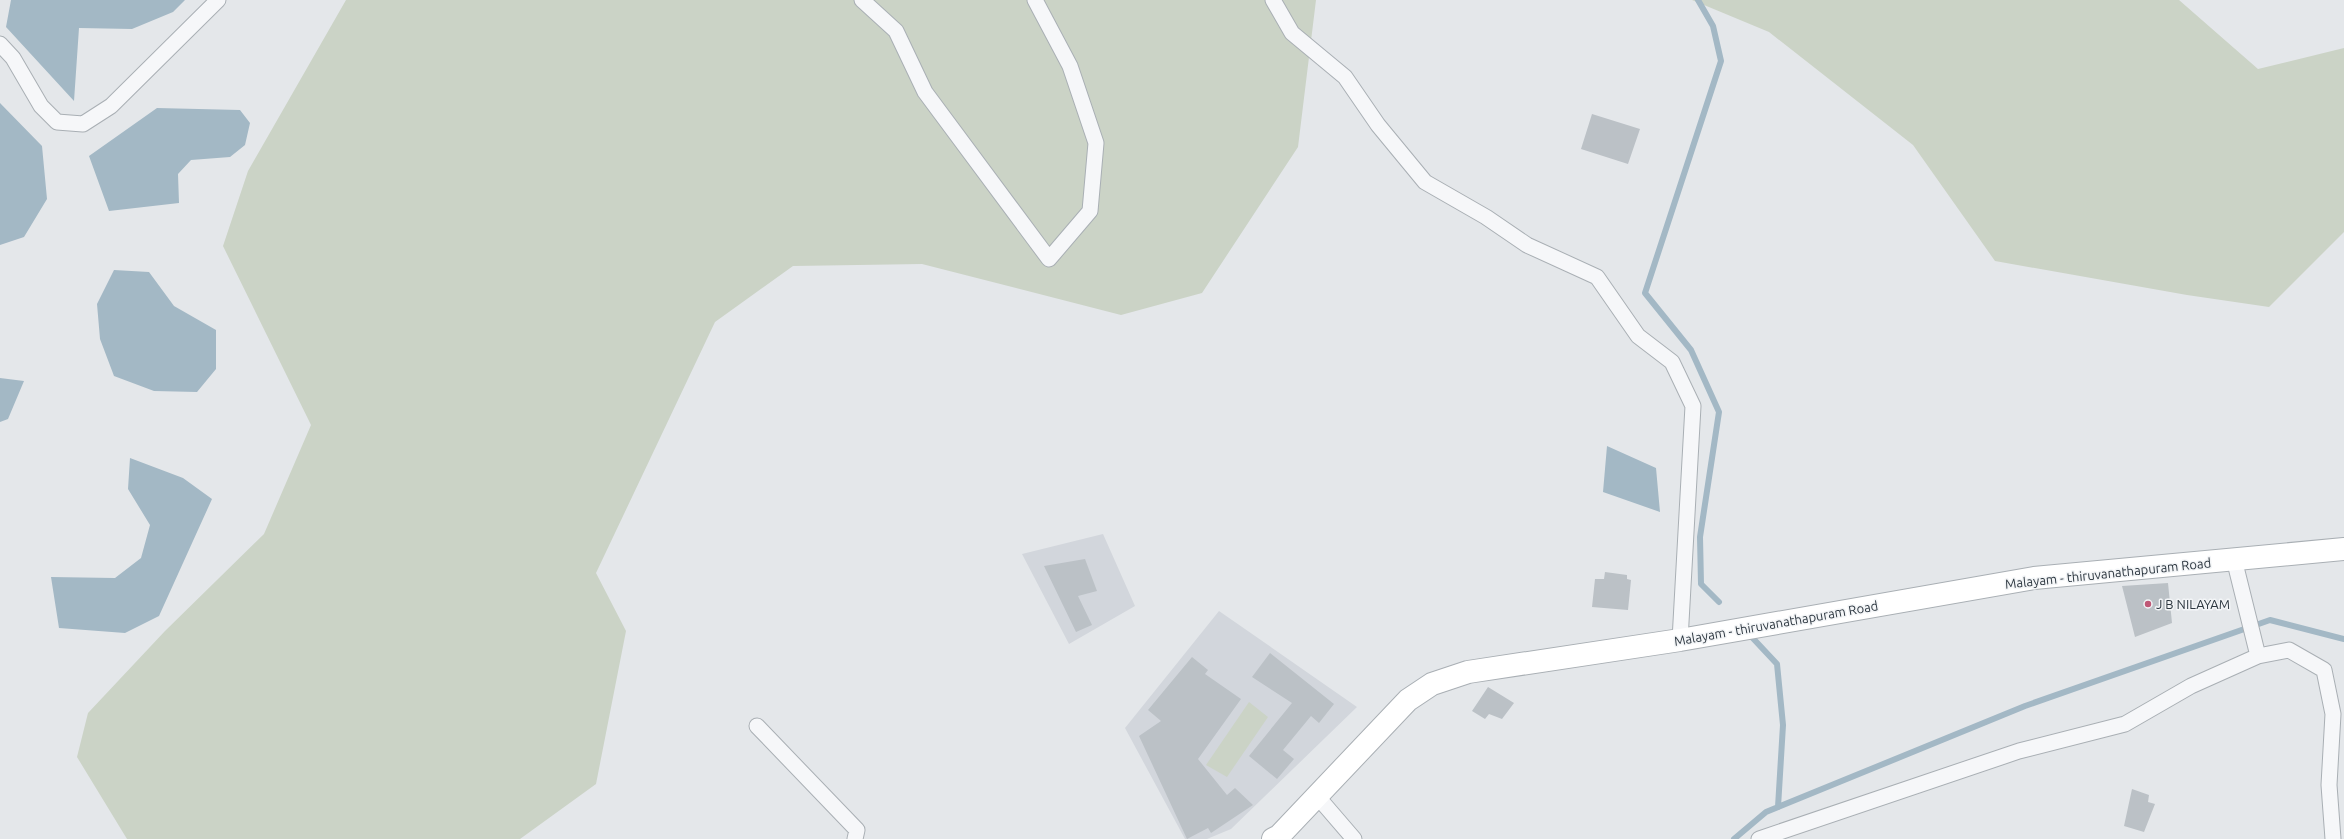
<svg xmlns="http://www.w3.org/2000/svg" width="2344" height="839" font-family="Ubuntu,sans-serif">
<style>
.built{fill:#d2d6dc}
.green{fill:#cbd3c6}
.water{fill:#a3b8c5}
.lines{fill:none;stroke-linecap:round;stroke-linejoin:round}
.stream{stroke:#a3b8c5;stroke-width:6}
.building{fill:#bbc1c6}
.minor-casing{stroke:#a9afb4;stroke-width:17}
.secondary-casing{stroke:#a9afb4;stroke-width:24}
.minor{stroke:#f6f7f9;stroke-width:15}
.secondary{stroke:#fff;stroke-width:22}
.poi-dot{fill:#bf5876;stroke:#f3f5f7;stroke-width:1.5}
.labels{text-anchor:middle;stroke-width:3;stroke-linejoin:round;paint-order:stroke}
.street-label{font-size:13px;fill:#2d3740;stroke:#f3f5f7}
.poi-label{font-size:13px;fill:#2d3740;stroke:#f3f5f7;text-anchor:start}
</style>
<rect width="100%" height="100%" fill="#e4e7ea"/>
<path class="built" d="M1103 534 1135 606 1069 644 1022 554Z
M1219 611 1357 707 1231 829 1207 839H1185L1125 728Z"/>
<path class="green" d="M346 0H1316L1298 147 1202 293 1121 315 922 264 793 266 715 322 596 573 626 631 596 784 520 839H127L77 757 88 713 165 631 264 534 311 425 223 246 248 171Z
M1692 0H2179L2258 69 2344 48V232L2269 307 2187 295 1995 261 1913 145 1769 32Z
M1249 702 1268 717 1227 777 1206 765Z"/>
<path class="water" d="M11 0H185L173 12 132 29 79 28 74 101 6 27Z
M0 103 42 146 47 199 24 237 0 245Z
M157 108 240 110 250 123 245 145 230 157 191 160 178 174 179 203 109 211 89 156Z
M114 270 149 272 174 306 216 330V369L197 392 154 391 114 376 100 339 97 304Z
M0 378 24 381 8 419 0 422Z
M1607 446 1656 468 1660 512 1603 492Z
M130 458 183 478 212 499 159 616 125 633 59 628 51 577 115 578 141 558 150 525 128 489Z"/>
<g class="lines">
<path class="stream" d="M1698 0 1713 26 1721 61 1645 293 1691 350 1719 412 1700 537 1701 584 1719 602
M1748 633 1777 664 1783 725 1778 807
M1734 839 1766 812 2025 706 2270 620 2344 639"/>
</g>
<path class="building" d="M1592 114 1640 129 1628 164 1581 149Z
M1085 559 1097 591 1078 596 1092 625 1076 632 1044 566Z
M1605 572 1627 575V579L1631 580 1628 610 1592 607 1595 579H1604Z
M2168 583 2172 623 2135 637 2122 586Z
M1270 653 1334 704 1319 723 1311 716 1283 750 1294 759 1277 779 1249 756 1292 703 1252 677Z
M1192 657 1208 670 1205 674 1241 699 1198 759 1227 795 1235 788 1253 805 1211 833 1208 828 1187 839 1139 736 1161 721 1148 710Z
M1488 687 1514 703 1502 719 1489 714 1485 719 1472 711Z
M2132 789 2149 795 2148 802 2155 804 2144 832 2124 826Z"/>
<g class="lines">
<g class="minor-casing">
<path id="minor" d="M862 0 896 31 925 92 1049 259 1090 211 1096 143 1070 66 1035 0
M1273 0 1292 33 1345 77 1378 125 1425 182 1486 217 1527 245 1597 277 1638 336 1672 362 1693 406 1680 640
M0 44 13 58 41 106 57 122 83 124 111 106 218 0
M2258 656 2289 650 2324 670 2333 714 2329 785 2333 839
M757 726 857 830 855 839
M1317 796 1354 839
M1759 839 2019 751 2125 724 2191 686 2258 656 2234 559"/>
</g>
<g class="secondary-casing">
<path id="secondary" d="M1273 839 1279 836 1408 700 1432 684 1468 672 1680 640 2034 578 2344 549"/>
</g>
<use href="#minor" class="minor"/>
<use href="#secondary" class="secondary"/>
</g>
<circle class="poi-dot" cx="2148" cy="604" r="4"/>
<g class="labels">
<g class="street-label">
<text transform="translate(2108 573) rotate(-6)" y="5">Malayam - thiruvanathapuram Road</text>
<text transform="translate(1776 623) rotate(-10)" y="5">Malayam - thiruvanathapuram Road</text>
</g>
<g class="poi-label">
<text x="2156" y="609">J B NILAYAM</text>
</g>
</g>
</svg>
